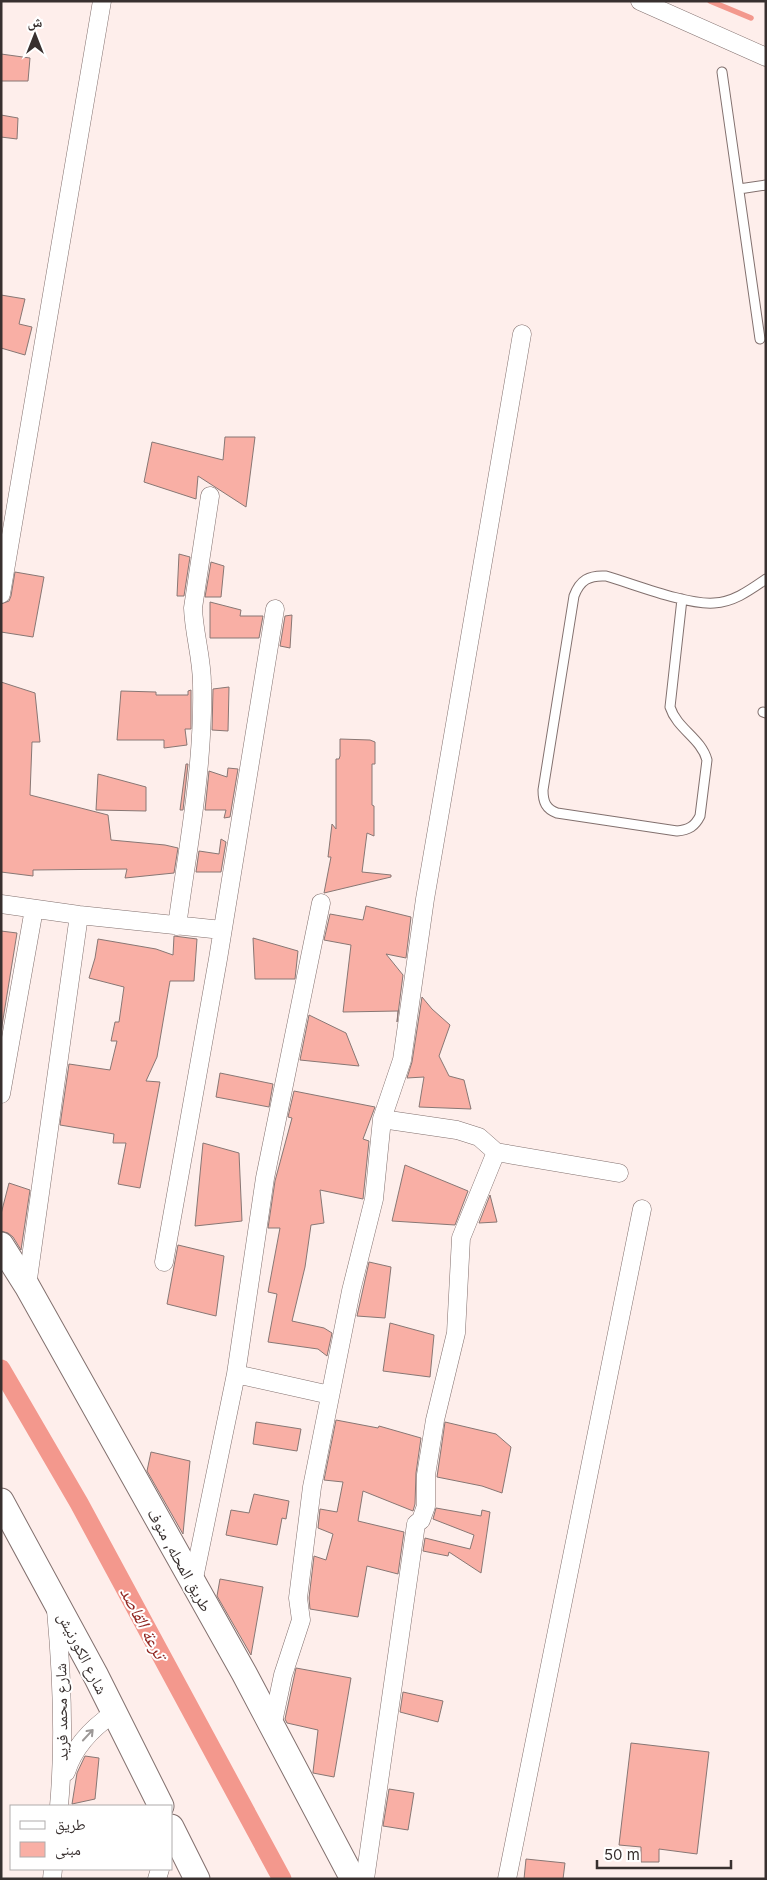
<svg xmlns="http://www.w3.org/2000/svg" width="767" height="1880" font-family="Inter,'Noto Naskh Arabic',sans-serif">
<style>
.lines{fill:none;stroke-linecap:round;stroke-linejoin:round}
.stream{stroke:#f3988d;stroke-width:5.5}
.canal{stroke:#f3988d;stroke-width:19}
.building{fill:#f9afa5;stroke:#887774}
.lane-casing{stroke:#82706e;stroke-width:11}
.street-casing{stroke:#82706e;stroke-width:19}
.secondary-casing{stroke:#82706e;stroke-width:27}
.lane{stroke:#fff;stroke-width:9}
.street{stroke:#fff;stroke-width:18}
.secondary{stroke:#fff;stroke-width:25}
.oneway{stroke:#9c9897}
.labels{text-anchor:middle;stroke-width:4;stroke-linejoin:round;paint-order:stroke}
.street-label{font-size:16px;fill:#38302f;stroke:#fff}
.water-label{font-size:18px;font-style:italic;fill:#912823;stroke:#fff}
</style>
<rect width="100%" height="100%" fill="#feeeeb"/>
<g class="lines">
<path class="stream" d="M710 1 751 18"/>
<path class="canal" d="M1 1369 79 1503 282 1879"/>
</g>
<path class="building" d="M1 54 30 58 28 81H1Z
M1 115 18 118 17 139 1 137Z
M1 295 25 299 19 324 32 327 25 355 1 348Z
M225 437H255L246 507 198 476 196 499 144 482 152 442 223 460Z
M179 554 190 557 184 596H177Z
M211 562 224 566 221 597H205Z
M15 572 44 577 33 637 1 632V604L9 601 11 596Z
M210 602 241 610 240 616H263L259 638H210Z
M292 615 290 648 280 646 285 616Z
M1 682 35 693 40 742H32L30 795 108 815 111 840 165 845 178 848 174 873 125 878 127 869 33 870V876L1 872Z
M229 687 228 731 212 730 213 689Z
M191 690V729H185L187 745 164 748V740H117L121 691 156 692V695H188V691Z
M340 739 370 740 375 742V764H372V805L374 806V836L367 833 362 872 391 875V877L324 893 331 857H328L332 824 336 829V759H339L340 756Z
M186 764H188L183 810H180Z
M228 768 238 769 230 817 224 818 226 810H205L209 771 227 777Z
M98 774 146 787V811L96 810Z
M221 839 226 842 221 872H196L199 851 219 854Z
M366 906 411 917 406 958 386 954 403 975 397 1022 398 1011 343 1012 351 945 324 940 330 914 363 920Z
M1 931 17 933 1 1032Z
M174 936 197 939 194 981H170L157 1057 146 1081 160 1082 140 1188 118 1184 126 1143H113L114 1134 60 1125 69 1064 110 1070 117 1041H111L115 1022H119L124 987 89 978 95 958 98 939 156 949 173 955Z
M253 938 298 951 295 979H255Z
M422 997 432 1009 450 1025 439 1056 449 1076 464 1080 471 1109 419 1107 424 1077 407 1078 412 1062Z
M309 1015 346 1033 359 1066 300 1060Z
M220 1073 273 1084 269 1107 216 1097Z
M294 1091 375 1107 363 1139 369 1141 363 1199 320 1190 324 1223 311 1225 305 1267 292 1321 324 1328 332 1333 327 1356 318 1349 268 1342 277 1294 268 1292 280 1228H268L275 1181 292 1118 288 1117Z
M203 1143 239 1153 242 1221 195 1226Z
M405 1165 468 1191 455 1225 392 1221Z
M9 1183 30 1190 21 1250 13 1237 8 1233 1 1231V1214Z
M490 1195 497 1222 479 1223Z
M178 1245 224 1256 216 1316 167 1304Z
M369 1262 391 1267 385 1318 357 1316Z
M390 1323 434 1335 430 1377 383 1371Z
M336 1420 378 1428 379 1426 421 1438 416 1473 415 1504 413 1511 363 1491 358 1521 404 1532 398 1574 367 1566 358 1617 310 1609 309 1598 314 1556 326 1560 333 1534 318 1528 320 1509 337 1512 343 1482 324 1480Z
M256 1422 301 1429 297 1451 253 1444Z
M445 1422 496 1434 511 1447 502 1493 482 1486 437 1477Z
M151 1452 190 1461 183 1534 147 1471Z
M254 1494 289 1501 286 1519 282 1518 277 1545 226 1535 231 1510 249 1513Z
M436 1508 481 1516 482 1510 490 1512 481 1573 449 1552 448 1556 423 1551 425 1538 470 1549 474 1535 433 1519Z
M220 1579 263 1587 251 1655 217 1596Z
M296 1668 351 1678 334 1777 313 1773V1772L318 1730 287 1723 285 1719Z
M403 1692 443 1701 438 1722 400 1712Z
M631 1743 709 1752 697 1854 659 1849V1862H641V1847L619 1845Z
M85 1756 99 1758 95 1799 72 1804 77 1773Z
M389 1789 414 1793 408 1830 383 1826Z
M526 1859 565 1863 563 1879H524Z"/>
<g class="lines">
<g class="lane-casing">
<path id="lane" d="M722 72 760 339
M739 189 766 185
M682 599 670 707C677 729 701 738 707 760L700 816C695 826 689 830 677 831L557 813C546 809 543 802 543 790L574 596C580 580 589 575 606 576 634 584 686 605 714 603 734 602 750 590 766 579
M763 712 766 713"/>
</g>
<g class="street-casing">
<path id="street" d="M640 1 766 57
M1 594 102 1
M1 904 79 915 222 930
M177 926C188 846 204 765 202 684 202 658 194 634 193 608L210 496
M1 1094 34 909
M382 1119 457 1130 479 1137 496 1152 619 1173
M164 1262 218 959 275 609
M27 1286 79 915
M236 1374 330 1395
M193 1583 236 1374 265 1178 321 903
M56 1610C62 1675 65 1740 59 1806
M272 1727 283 1675 301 1620 298 1598 312 1487 351 1291 374 1199 382 1119 402 1060 425 899 522 334
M66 1772C74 1746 92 1728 114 1713
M52 1879 53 1869
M157 1879 160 1869
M365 1879 416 1524 421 1520 426 1506V1475L435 1420 456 1333 461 1238 496 1152
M507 1879 642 1209"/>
</g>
<g class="secondary-casing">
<path id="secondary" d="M1 1245 27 1286 244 1673 353 1879
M1 1501 96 1676 161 1806
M171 1827 197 1879"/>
</g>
<use href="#lane" class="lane"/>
<use href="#street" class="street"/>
<use href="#secondary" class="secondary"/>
</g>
<defs><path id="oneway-shaft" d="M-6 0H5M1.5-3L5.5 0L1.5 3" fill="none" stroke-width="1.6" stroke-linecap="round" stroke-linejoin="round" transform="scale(1.25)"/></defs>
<use class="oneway" href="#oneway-shaft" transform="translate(88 1735) rotate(-47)"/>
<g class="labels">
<g class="street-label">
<text transform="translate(180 1560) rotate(61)" y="6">طريق المحله, منوف</text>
<text transform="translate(83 1653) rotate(63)" y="6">شارع الكورنيش</text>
<text transform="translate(61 1712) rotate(-91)" y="6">شارع محمد فريد</text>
</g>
<g class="water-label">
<text transform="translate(143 1623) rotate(62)" y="6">ترعة القاصد</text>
</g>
</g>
<rect width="767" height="1880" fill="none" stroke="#38302f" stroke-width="5"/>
<rect x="10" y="1805" width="162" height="65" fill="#ffffff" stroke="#afacac"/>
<rect x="20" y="1821" width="25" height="8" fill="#ffffff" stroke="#afacac"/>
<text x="55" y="1830" font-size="15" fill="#38302f">طريق</text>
<rect x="20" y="1842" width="25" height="15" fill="#f9afa5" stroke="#afacac"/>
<text x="55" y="1855" font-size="15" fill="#38302f">مبنى</text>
<g transform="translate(35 35)" stroke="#ffffff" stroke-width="4" paint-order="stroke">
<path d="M0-4L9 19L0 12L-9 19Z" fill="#38302f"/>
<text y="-8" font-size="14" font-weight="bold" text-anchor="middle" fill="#38302f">ش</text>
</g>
<path d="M597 1860v8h134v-8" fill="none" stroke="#38302f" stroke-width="2.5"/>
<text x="604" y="1860" font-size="15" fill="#38302f" stroke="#ffffff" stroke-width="4" paint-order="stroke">50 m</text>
</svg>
